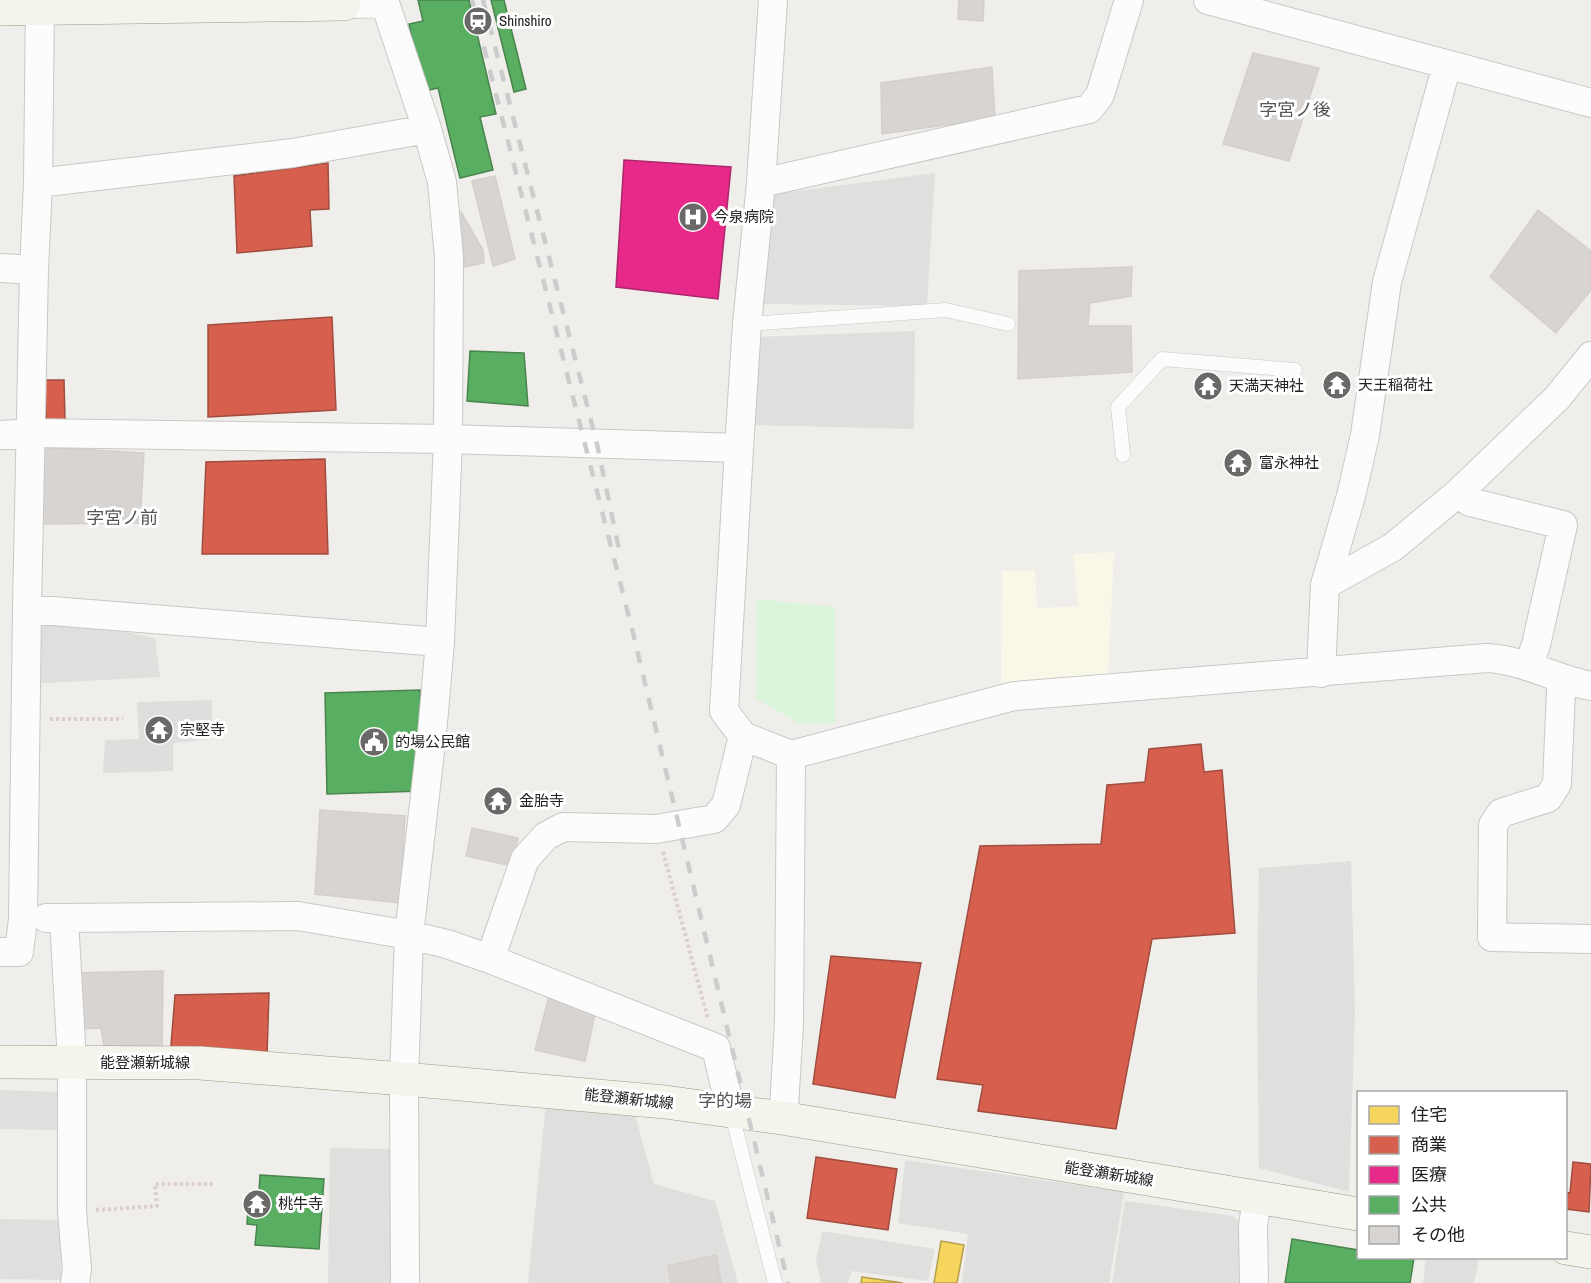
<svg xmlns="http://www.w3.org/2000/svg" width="1591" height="1283" font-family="'Archivo Narrow','Noto Sans JP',sans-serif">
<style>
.education{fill:#f8f7e8}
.religious{fill:#dededc}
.park{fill:#daf5da}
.parking{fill:#e0dfde}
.homes{fill:#f6d55c;stroke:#b69f4b;stroke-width:1.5}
.shops{fill:#d6604d;stroke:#a04d40;stroke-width:1.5}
.health{fill:#e7298a;stroke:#ac276b;stroke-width:1.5}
.public{fill:#5aae61;stroke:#49844e;stroke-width:1.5}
.building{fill:#d7d4d2;stroke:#d3d0cc;stroke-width:1.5}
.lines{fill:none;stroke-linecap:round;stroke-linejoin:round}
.lane-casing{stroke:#c9c8c7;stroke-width:15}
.street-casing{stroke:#c9c8c7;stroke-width:30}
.secondary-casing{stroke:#999a82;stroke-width:34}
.path{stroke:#dccecd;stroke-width:4;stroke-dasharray:3 3;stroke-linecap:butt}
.lane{stroke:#fdfcfc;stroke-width:14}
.street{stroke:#fdfcfc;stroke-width:28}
.secondary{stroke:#f4f4ed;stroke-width:33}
.rail{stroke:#ccc;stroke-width:4.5;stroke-dasharray:12 12;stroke-linecap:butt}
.labels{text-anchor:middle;stroke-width:6;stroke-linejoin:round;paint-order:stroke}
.poi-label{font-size:15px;fill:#222;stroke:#fff;text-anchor:start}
.street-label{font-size:15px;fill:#222;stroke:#fff}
.quarter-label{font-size:18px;fill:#555;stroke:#fff}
</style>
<rect width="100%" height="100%" fill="#f0eeeb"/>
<path class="education" d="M1114 552 1108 679 1001 689 1002 571 1035 570 1037 608 1078 606 1073 554Z"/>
<path class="religious" d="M212 700V739L173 743V771L103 773 105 740 139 739 137 702Z"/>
<path class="park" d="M756 599 835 607V723L800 724 756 698Z"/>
<path class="parking" d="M935 173 927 306 759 304 767 195Z
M915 331 914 429 753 425 752 337Z
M75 622 155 638 160 677 27 684 25 625Z
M1351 861 1355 1013 1349 1192 1259 1168 1257 987 1259 868Z
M0 1090 63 1092 62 1130 0 1129Z
M546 1103 633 1107 654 1184 715 1201 738 1283H528Z
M330 1148 395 1149 396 1283H328Z
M905 1160 1124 1192 1109 1283H962L968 1234 898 1223Z
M1125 1201 1233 1216 1239 1221 1246 1283H1112Z
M0 1219 62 1220 61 1280 0 1279Z
M822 1231 935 1249 928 1281 852 1271 848 1283H821L816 1260Z
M1426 1258H1479L1474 1283H1423Z"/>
<path class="homes" d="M941 1241 964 1245 957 1283H934Z
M862 1277 903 1283H861Z"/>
<path class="shops" d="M328 163 329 209 310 210 312 246 237 253 234 176Z
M332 317 336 410 208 417V325Z
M45 380H64L65 420H46Z
M325 459 328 554H202L206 462Z
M1201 744 1204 772 1222 770 1235 933 1152 939 1116 1129 978 1111 983 1085 937 1079 980 846 1101 844 1107 785 1145 782 1149 749Z
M831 956 921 963 895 1098 813 1084Z
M269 993 267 1056 170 1058 175 995Z
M816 1157 897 1169 888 1230 807 1218Z
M1573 1162 1591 1164 1589 1212 1566 1209V1192L1570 1193Z"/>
<path class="health" d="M624 160 731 167 718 299 616 287Z"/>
<path class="public" d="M418 0H469L496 114 480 117 493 170 460 178 438 88 425 91 415 54 409 24 423 21Z
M491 0H504L526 89 514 92Z
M470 351 524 353 528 406 467 401Z
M420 690 423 791 327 794 325 693Z
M260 1175 324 1179 319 1249 255 1245 257 1225 247 1224 249 1193H259Z
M1292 1239 1358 1250V1258H1414L1410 1283H1285Z"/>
<path class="building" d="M959 0H984L983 21 958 19Z
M1253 53 1319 68 1289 161 1223 144Z
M992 67 995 118 882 134 881 83Z
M495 176 515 259 493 266 472 181Z
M1538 210 1591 251V290L1556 333 1490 277Z
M461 212 483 250 484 263 465 267Z
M1132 267 1131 296 1090 303 1088 326H1131L1132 372 1018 379 1019 271Z
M39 447 144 453 140 523 42 524Z
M320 810 405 816 400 903 315 894Z
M472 828 518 838 512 866 466 856Z
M163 971 162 1060 105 1051 101 1028 75 1029 67 973Z
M549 996 596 1009 585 1061 535 1050Z
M716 1255 721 1283H671L668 1266Z"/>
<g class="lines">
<g class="lane-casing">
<path id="lane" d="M747 324 946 310 1008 324
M1123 455 1118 407 1162 359 1295 370
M731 1111 775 1283"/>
</g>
<g class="street-casing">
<path id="street" d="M344 0V4L385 3 427 129 442 182 449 257 448 439 440 642 432 734 409 935 404 1079 405 1283
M1208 0 1591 103
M38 183 293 153 427 129
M761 183 1089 109 1100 95 1129 0
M0 268 34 270
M0 435 31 433 448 439 739 448 724 711 743 736 791 755 1014 696 1487 658C1524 660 1554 679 1591 686
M739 448 747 324 761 183 773 0
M1458 493 1470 502 1563 525 1536 645 1528 666
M1325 585 1351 496 1365 435 1387 282 1447 65
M27 609 440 642
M1321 673 1325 585 1393 547 1458 493 1557 398 1591 356
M1565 679 1561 691 1557 784 1548 798 1501 813 1493 825 1492 937 1591 939
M46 918H64L72 1062V1211L77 1269 75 1283
M64 918 298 916 409 935 447 944 490 959 716 1048 731 1111
M0 952H19L23 919 27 609 34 270 38 183 40 0
M490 959 525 859 546 836 563 827 656 829 714 819 726 805 743 736
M782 1118 784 1107 789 1024 791 755
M1254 1283 1253 1226 1257 1198"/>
</g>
<g class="secondary-casing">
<path id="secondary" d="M0 9 344 4
M0 1062 200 1063 404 1079 665 1102 782 1118 1358 1214
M1566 1248 1591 1252"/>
</g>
<path class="path" d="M50 719H123
M663 852 708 1019
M96 1210 157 1206 155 1184H214"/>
<use href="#lane" class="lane"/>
<use href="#street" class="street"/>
<use href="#secondary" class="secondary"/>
<path class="rail" d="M472 0 633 633 788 1283
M483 0 597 444 621 559"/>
</g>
<defs>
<g id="station-disc" transform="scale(1.5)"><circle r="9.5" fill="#6a6968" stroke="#fff"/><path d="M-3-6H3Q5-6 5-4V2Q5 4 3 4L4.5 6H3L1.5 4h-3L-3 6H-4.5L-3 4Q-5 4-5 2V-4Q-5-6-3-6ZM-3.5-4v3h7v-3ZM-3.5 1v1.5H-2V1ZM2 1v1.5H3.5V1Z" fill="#fff"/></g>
<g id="hospital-disc" transform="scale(1.5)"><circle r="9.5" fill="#6a6968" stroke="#fff"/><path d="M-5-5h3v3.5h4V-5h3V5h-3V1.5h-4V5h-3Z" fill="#fff"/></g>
<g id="temple-disc" transform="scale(1.5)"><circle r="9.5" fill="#6a6968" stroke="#fff"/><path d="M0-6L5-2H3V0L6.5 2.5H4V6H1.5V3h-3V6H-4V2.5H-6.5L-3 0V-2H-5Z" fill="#fff"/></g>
<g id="civic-disc" transform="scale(1.5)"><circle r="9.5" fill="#6a6968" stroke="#fff"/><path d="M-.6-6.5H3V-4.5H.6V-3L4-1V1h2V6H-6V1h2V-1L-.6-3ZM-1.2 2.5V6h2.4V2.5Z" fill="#fff"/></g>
</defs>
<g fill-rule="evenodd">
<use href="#station-disc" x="478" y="21"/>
<use href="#hospital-disc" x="693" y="217"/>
<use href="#temple-disc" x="1337" y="385"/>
<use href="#temple-disc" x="1208" y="386"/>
<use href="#temple-disc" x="1238" y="463"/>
<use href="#temple-disc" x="159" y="730"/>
<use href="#civic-disc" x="374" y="742"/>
<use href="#temple-disc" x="498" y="801"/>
<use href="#temple-disc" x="257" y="1204"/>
</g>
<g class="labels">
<g class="poi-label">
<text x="499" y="26">Shinshiro</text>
<text x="714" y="222">今泉病院</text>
<text x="1358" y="390">天王稲荷社</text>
<text x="1229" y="391">天満天神社</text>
<text x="1259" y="468">富永神社</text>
<text x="180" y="735">宗堅寺</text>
<text x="395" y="747">的場公民館</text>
<text x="519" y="806">金胎寺</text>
<text x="278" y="1209">桃牛寺</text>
</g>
<g class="street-label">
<text x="145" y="1068">能登瀬新城線</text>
<text transform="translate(629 1099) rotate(6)" y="5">能登瀬新城線</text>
<text transform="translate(1109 1174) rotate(9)" y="5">能登瀬新城線</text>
</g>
<g class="quarter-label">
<text x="1295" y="116">字宮ノ後</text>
<text x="122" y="524">字宮ノ前</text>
<text x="725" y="1107">字的場</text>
</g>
</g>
<rect x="1357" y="1091" width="210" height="168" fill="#ffffff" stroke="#a7a7a7" stroke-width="1.5"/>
<rect x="1369" y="1106" width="30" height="18" fill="#f6d55c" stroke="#a7a7a7" stroke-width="1.5"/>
<text x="1411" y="1121" font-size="18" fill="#222222">住宅</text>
<rect x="1369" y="1136" width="30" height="18" fill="#d6604d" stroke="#a7a7a7" stroke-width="1.5"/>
<text x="1411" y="1151" font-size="18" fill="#222222">商業</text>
<rect x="1369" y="1166" width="30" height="18" fill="#e7298a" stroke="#a7a7a7" stroke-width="1.5"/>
<text x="1411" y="1181" font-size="18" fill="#222222">医療</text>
<rect x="1369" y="1196" width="30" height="18" fill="#5aae61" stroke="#a7a7a7" stroke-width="1.5"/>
<text x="1411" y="1211" font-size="18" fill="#222222">公共</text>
<rect x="1369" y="1226" width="30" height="18" fill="#d7d4d2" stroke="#a7a7a7" stroke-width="1.5"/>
<text x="1411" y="1241" font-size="18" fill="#222222">その他</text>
</svg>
